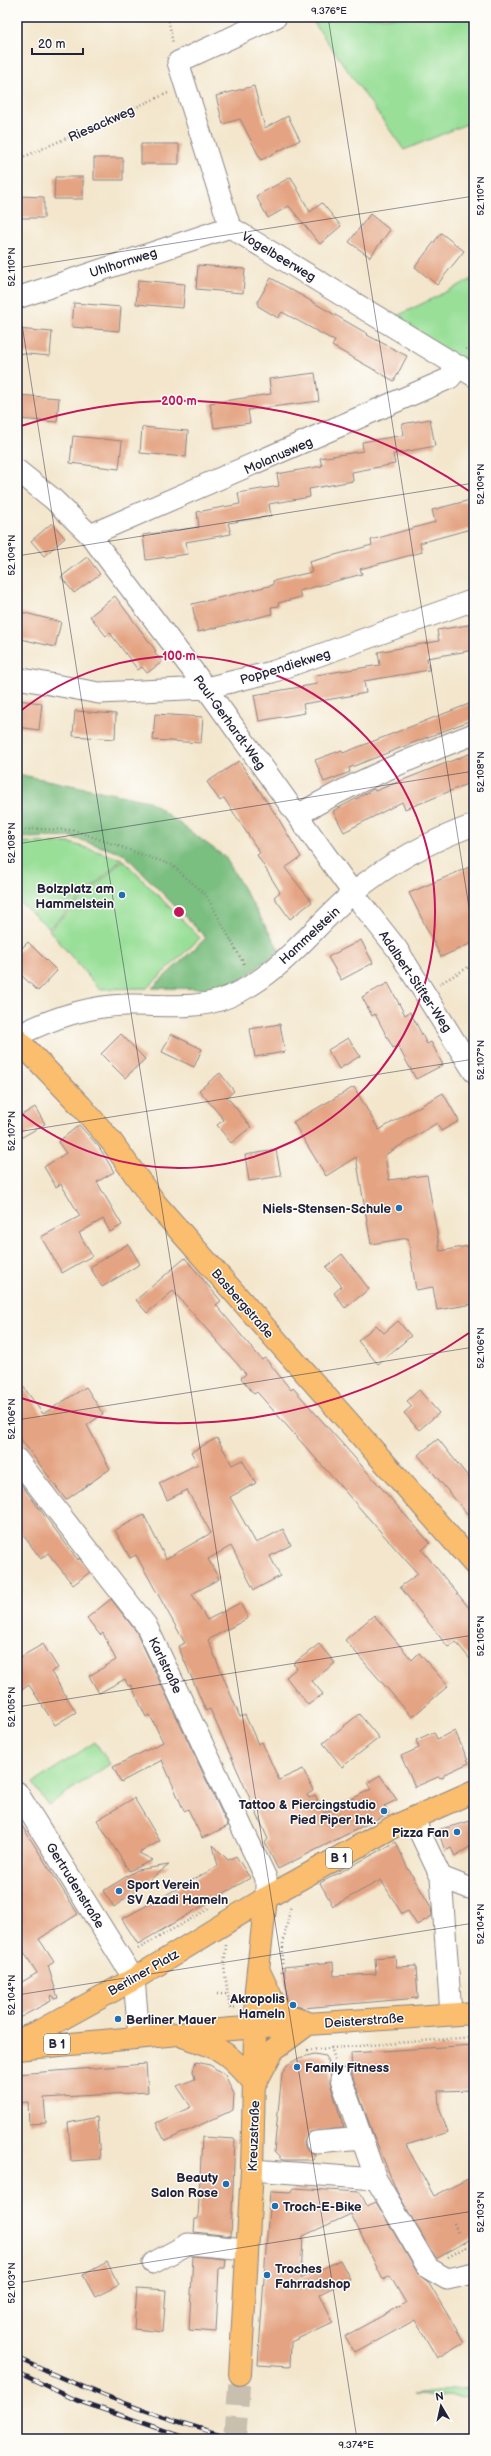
<svg xmlns="http://www.w3.org/2000/svg" width="491" height="2456" font-family="'Balsamiq Sans',sans-serif">
<style>
.green{fill:#99df98;stroke:#5e806a}
.forest{fill:#7abe80;stroke:#4e705e}
.building{fill:#e4a483}
.lines{fill:none;stroke-linecap:round;stroke-linejoin:round}
.major-tunnel{stroke:#c9bfaf;stroke-width:22;stroke-dasharray:22 11;stroke-linecap:butt}
.minor-casing{stroke:#8a8484;stroke-width:23}
.major-casing{stroke:#8a8484;stroke-width:24}
.path{stroke:#8a8484;stroke-width:2.5;stroke-dasharray:1 3;stroke-linecap:butt}
.minor{stroke:#fff;stroke-width:21}
.major{stroke:#fbbd6e;stroke-width:22}
.rail-casing{stroke:#22223b;stroke-width:4.5}
.rail{stroke:#fdfcf7;stroke-width:3;stroke-dasharray:9;stroke-linecap:butt}
.ticks{fill:none;stroke:#22223b;stroke-width:1;stroke-opacity:0.45}
.ring{fill:none;stroke:#c2185b;stroke-width:2}
.poi-dot{fill:#1f6fb2;stroke:#fdfcf7;stroke-width:1.5}
.labels{text-anchor:middle;stroke-width:3;stroke-linejoin:round;paint-order:stroke}
.shield{fill:#fdfcf7;stroke:#646373;stroke-width:1}
.shield-label{font-size:12px;font-weight:bold;fill:#22223b}
.street-label{font-size:13px;fill:#22223b;stroke:#fdfcf7}
.poi-label{font-size:13px;font-weight:bold;fill:#22223b;stroke:#fdfcf7;text-anchor:end}
.centre{fill:#c2185b;stroke:#fdfcf7;stroke-width:2}
.ring-label{font-size:12px;text-anchor:middle;font-weight:bold;fill:#c2185b;stroke:#fdfcf7;stroke-width:3;stroke-linejoin:round;paint-order:stroke}
.neatline{fill:none;stroke:#22223b;stroke-width:1.5}
.ticks-label{font-size:10px;text-anchor:middle;fill:#22223b}
</style>
<rect width="100%" height="100%" fill="#fdfcf7"/>
<filter id="ink" filterUnits="userSpaceOnUse"><feTurbulence type="fractalNoise" baseFrequency=".025" numOctaves="2"/><feDisplacementMap in="SourceGraphic" scale="8" xChannelSelector="R" yChannelSelector="G"/><feConvolveMatrix kernelMatrix="1 2 1 2 8 2 1 2 1" color-interpolation-filters="sRGB"/></filter>
<filter id="wash" filterUnits="userSpaceOnUse"><feTurbulence type="fractalNoise" baseFrequency=".012" numOctaves="4" result="noise"/><feDisplacementMap in="SourceGraphic" scale="16" xChannelSelector="R" yChannelSelector="G"/><feGaussianBlur stdDeviation="0.9" result="paint"/><feColorMatrix in="noise" values="0 0 0 0 0 0 0 0 0 0 0 0 0 0 0 0 0 1.4 0 .05"/><feComposite in="paint" operator="in"/></filter>
<g filter="url(#wash)">
<rect width="100%" height="100%" fill="#f3e6cc"/>
<path class="green" d="M326 17H474V121L404 150 314 23Z
M474 278V376L387 321Z
M17 842 70 843 122 859 49 928 17 900Z
M123 860 200 938 147 988 99 989 49 930Z
M95 1742 110 1764 48 1805 33 1783Z
M474 2387V2397L413 2395Z"/>
<path class="forest" d="M17 774 149 801 225 857 280 951 228 989 152 988 206 938 124 854 71 837 17 838Z"/>
<g id="blocks">
<path class="building" d="M254 86 265 128 288 116 300 140 261 160 240 119 223 124 216 96Z
M141 144H179V164H141Z
M94 158H123V180H94Z
M55 177H83V199H54Z
M291 177 310 212 322 203 341 226 320 244 289 206 268 218 256 196Z
M17 196 44 197V218H17Z
M370 214 390 230 370 257 349 242Z
M441 233 464 251 437 285 415 267Z
M198 265 245 269 243 293 196 289Z
M271 278 368 334 367 335 407 356 394 381 332 346 335 341 282 312 278 318 258 306V301Z
M138 280 185 284 183 308 136 304Z
M74 303 121 307 119 331 72 327Z
M17 329 52 332 50 356 17 353Z
M315 373 319 401 248 410 250 423 214 428 210 403 271 394 269 379Z
M17 395 59 398 57 422 17 419Z
M430 419 435 446 393 454 395 464 352 472 353 481 309 489 310 497 269 504 271 516 228 523 231 534 186 542 188 554 146 560 143 535 199 527 197 512 240 504 238 493 279 486 277 474 322 466 320 458 363 451 362 442 404 435 402 424Z
M142 427 188 431 186 457 140 453Z
M73 436 122 441 119 469 70 463Z
M474 499V528L420 543 422 552 360 569 362 574 299 591 301 597 278 603 279 606 271 607 272 614 198 632 192 604 273 585V581L312 572 309 562 372 545 371 540 435 522 432 510Z
M52 523 65 538 44 556 31 541Z
M87 557 100 574 74 593 61 577Z
M115 596 156 651 154 652 162 662 147 673 142 667 138 670 110 633 106 636 90 616Z
M17 611 61 622 55 647 17 638Z
M474 624V650L427 658 429 670 364 681 366 693 303 704 305 713 259 721 254 695 317 684 316 675 380 665 378 652 439 641 437 630Z
M17 700 42 703 39 730 17 727Z
M474 702V719L349 768 350 772 324 782 315 760 342 750 343 753Z
M75 711 116 714 115 739 73 736Z
M155 714 203 717 201 743 153 740Z
M474 752V781L429 800 405 809 402 802 344 832 333 811 374 789 375 791Z
M239 761 278 818 301 857 285 868 312 902 290 919 274 897 280 892 257 855 260 853 224 798 220 801 207 782Z
M474 865V942L441 957 409 893Z
M361 940 373 963 341 980 328 957Z
M28 942 57 971 38 991 17 971V953Z
M388 983 405 1015 410 1012 427 1044 431 1042 443 1065 416 1079 398 1046 393 1048 375 1014 372 1016 362 997Z
M280 1024 285 1052 255 1057 250 1029Z
M121 1034 145 1059 125 1078 101 1054Z
M171 1034 202 1049 194 1067 162 1052Z
M348 1038 360 1056 339 1069 328 1050Z
M220 1073 234 1091 227 1097 251 1127 231 1143 217 1125 224 1120 199 1090Z
M354 1087 379 1130 443 1093 459 1121 441 1131 437 1123 385 1155 389 1180 427 1175 440 1251 474 1245V1304L437 1310 433 1287 416 1290 408 1238 371 1244 356 1157 326 1176 293 1122Z
M35 1107 45 1124 17 1140V1118Z
M79 1125 99 1147 114 1172 97 1182 122 1225 110 1232 103 1219 79 1233 92 1256 62 1273 41 1237 80 1216 61 1184 56 1187 44 1167 66 1153 58 1142Z
M276 1150 281 1176 249 1181 245 1155Z
M128 1244 140 1264 102 1287 90 1267Z
M342 1254 369 1289 345 1308 334 1293 342 1286 326 1267Z
M185 1258 221 1301 216 1305 262 1360 265 1358 291 1390 293 1388 430 1543 422 1550 474 1614V1664L456 1642 448 1647 400 1587 418 1574 257 1392 254 1394 241 1378 246 1374 173 1291 147 1313 136 1300Z
M398 1321 411 1336 378 1364 358 1341 376 1325 384 1333Z
M17 1378 43 1414 86 1387 103 1414 87 1425 110 1469 66 1500 17 1434Z
M419 1390 439 1413 419 1430 404 1413 412 1406 407 1401Z
M217 1438 232 1465 242 1460 256 1483 230 1497 256 1543 283 1529 291 1545 270 1556 280 1576 254 1590 231 1546 208 1559 219 1579 192 1594 207 1620 240 1603 248 1618 208 1640 240 1717 245 1715 258 1744 262 1742 279 1780 303 1769 313 1790 307 1795 309 1798 315 1795 324 1813 371 1789 367 1783 380 1775 397 1800 384 1806 389 1813 278 1869 265 1843 268 1839 210 1709 206 1711 178 1646 185 1643 136 1555 130 1558 115 1530 144 1515 166 1559 211 1533 187 1490 167 1500 159 1483 198 1464 191 1452Z
M438 1439 474 1484V1522L418 1455Z
M17 1479 78 1560 79 1558 90 1572 73 1585 48 1553 41 1559 17 1527Z
M111 1599 136 1631 228 1826 202 1838 188 1809 184 1811 162 1760 121 1782 113 1767 163 1742 150 1715 146 1717 131 1685 128 1686 125 1679 99 1693 89 1676 116 1660 103 1633 100 1635 87 1618Z
M374 1615 412 1660 419 1653 448 1686 412 1717 345 1640Z
M43 1644 58 1668 51 1672 76 1712 55 1725 29 1685 17 1693V1659Z
M319 1644 335 1663 312 1681 323 1694 308 1705 286 1677 297 1668 293 1664Z
M359 1714 379 1738 342 1767 323 1743Z
M455 1731 469 1763 445 1774 443 1778 438 1777 415 1787 401 1756 419 1748 416 1740 434 1732 437 1739Z
M134 1798 160 1841 139 1853 153 1860 129 1871 97 1820Z
M17 1818 78 1914 39 1939 54 1962 48 1966 58 1998 54 1999 52 1995 50 1997 51 2001 17 2019V1985L37 1973 17 1941Z
M474 1820V1844L455 1856 451 1848 445 1851 438 1830Z
M396 1842 407 1867 431 1907 432 1916 417 1925 408 1911 402 1914 381 1880 333 1906 320 1883Z
M213 1845 228 1860 236 1856 250 1878 138 1944 122 1919 218 1866Z
M169 1865 114 1907 103 1891 137 1870Z
M395 1956 396 1967 416 1966 418 1998 303 2008 294 2005 287 1999 284 1967 333 1962 334 1976 376 1974 375 1958Z
M474 2045V2090L438 2091 439 2107 448 2132 406 2145 434 2196 474 2176V2237L436 2259 397 2192 373 2134 352 2075 351 2053Z
M314 2054 326 2056 331 2074 330 2083 344 2128 309 2132 304 2143 306 2149 315 2154 314 2160H282L274 2152 282 2073 287 2065 299 2058Z
M196 2062 210 2065 225 2075 234 2094 233 2110 165 2141 156 2123 191 2107 177 2086 195 2079 193 2071Z
M146 2064 148 2092 44 2098 46 2123 29 2124 28 2102 17 2103V2074Z
M97 2117 100 2159 71 2161 68 2123Z
M202 2137 235 2139 231 2236 194 2232 195 2219H198Z
M294 2188 360 2192 367 2206 376 2202 418 2274 428 2282 464 2342 437 2358 415 2320 355 2353 345 2336 406 2303 390 2276 383 2280 351 2214 303 2236 301 2279 340 2260 350 2279 320 2294 333 2322 291 2342 290 2367 258 2365 270 2192 291 2193Z
M193 2256 226 2259 225 2268H219L216 2332 189 2330Z
M107 2262 119 2285 95 2297 83 2275Z
M137 2288 166 2290 163 2332 134 2329Z"/>
</g>
</g>
<g filter="url(#ink)">
<use href="#blocks" fill-opacity="0" stroke="#8a8484" stroke-width="1"/>
<g class="lines">
<path class="major-tunnel" d="M235 2439 240 2374"/>
<g class="minor-casing">
<path id="minor" d="M276 17 178 62 230 227 474 376
M17 298 230 227
M17 470 53 499 90 535 206 688 353 893 397 949 474 1072
M90 535 450 378 460 366
M17 678 99 693 206 688 272 672 474 600
M298 815C355 781 412 758 474 734
M17 1036C52 1018 87 1006 126 1005 161 1004 195 1011 228 997 280 976 312 928 353 893 387 864 432 840 474 825
M17 1459 146 1625 266 1878V1898
M17 1792 134 1979 139 2036
M413 1818 441 1877 451 2014
M441 1877 469 1888H474
M341 2079 376 2179 428 2268 447 2279 474 2273
M316 2142 362 2138
M252 2170 376 2179
M153 2263 188 2244 247 2249"/>
</g>
<g class="major-casing">
<path id="major" d="M17 1039 81 1106 111 1141 156 1204 474 1564
M258 1969 274 2003 287 2016 308 2023
M185 2037C222 2048 230 2054 255 2084
M17 2040 36 2033 134 1979 266 1898 391 1828 474 1791
M17 2049 232 2029 474 2013
M257 2080 273 2050 308 2024
M240 2374 252 2170 256 1988 266 1898"/>
</g>
<path class="path" d="M168 17 173 44
M17 160 168 93
M466 349 474 345
M17 831 33 829 73 830 172 865 206 895 245 966
M439 984 474 964
M226 1945 224 1967 230 2009
M138 1949 210 1908
M282 1972 283 1944 291 1905
M217 1994H227
M230 2008 237 2007
M331 2047 336 2062
M307 2050 474 2037
M454 2223 458 2232
M448 2257 466 2247 464 2242"/>
<use href="#minor" class="minor"/>
<use href="#major" class="major"/>
<g class="rail-casing">
<path id="rail" d="M17 2358C90 2392 159 2418 237 2439
M17 2372 76 2400 189 2439"/>
</g>
<use href="#rail" class="rail"/>
</g>
</g>
<path class="ticks" d="M328 17 474 939M17 268 474 196M17 293 357 2439M17 556 474 483M17 844 474 771M17 1132 474 1059M17 1420 474 1347M17 1707 474 1635M17 1995 474 1923M17 2283 474 2211"/>
<g class="ring">
<path d="M18 713A256 256 0 1 1 18 1111"/>
<path d="M472 1331A511 511 0 0 1 21 1398M21 426A511 511 0 0 1 472 493"/>
</g>
<g class="poi-dot">
<circle cx="122" cy="895" r="4"/>
<circle cx="399" cy="1208" r="4"/>
<circle cx="384" cy="1811" r="4"/>
<circle cx="457" cy="1832" r="4"/>
<circle cx="119" cy="1891" r="4"/>
<circle cx="293" cy="2005" r="4"/>
<circle cx="118" cy="2019" r="4"/>
<circle cx="297" cy="2067" r="4"/>
<circle cx="226" cy="2184" r="4"/>
<circle cx="275" cy="2206" r="4"/>
<circle cx="267" cy="2275" r="4"/>
</g>
<g class="labels">
<g class="shield">
<rect x="326" y="1848" width="26" height="20" rx="3"/>
<rect x="44" y="2034" width="26" height="20" rx="3"/>
</g>
<g class="shield-label">
<text x="339" y="1862">B 1</text>
<text x="57" y="2048">B 1</text>
</g>
<g class="street-label">
<text transform="translate(101 123) rotate(-24)" y="5">Riesackweg</text>
<text transform="translate(279 256) rotate(31)" y="5">Vogelbeerweg</text>
<text transform="translate(123 262) rotate(-18)" y="5">Uhlhornweg</text>
<text transform="translate(278 455) rotate(-24)" y="5">Molanusweg</text>
<text transform="translate(285 666) rotate(-17)" y="5">Poppendiekweg</text>
<text transform="translate(230 722) rotate(54)" y="5">Paul-Gerhardt-Weg</text>
<text transform="translate(309 935) rotate(-43)" y="5">Hammelstein</text>
<text transform="translate(416 981) rotate(56)" y="5">Adalbert-Stifter-Weg</text>
<text transform="translate(243 1303) rotate(49)" y="5">Basbergstraße</text>
<text transform="translate(166 1665) rotate(64)" y="5">Karlstraße</text>
<text transform="translate(76 1885) rotate(58)" y="5">Gertrudenstraße</text>
<text transform="translate(143 1972) rotate(-30)" y="5">Berliner Platz</text>
<text transform="translate(364 2020) rotate(-4)" y="5">Deisterstraße</text>
<text transform="translate(253 2136) rotate(-88)" y="5">Kreuzstraße</text>
</g>
<g class="poi-label">
<text x="114" y="893">Bolzplatz am<tspan x="114" dy="15">Hammelstein</tspan></text>
<text x="391" y="1213">Niels-Stensen-Schule</text>
<text x="376" y="1809">Tattoo &amp; Piercingstudio<tspan x="376" dy="15">Pied Piper Ink.</tspan></text>
<text x="449" y="1837">Pizza Fan</text>
<text x="127" y="1889" text-anchor="start">Sport Verein<tspan x="127" dy="15">SV Azadi Hameln</tspan></text>
<text x="285" y="2003">Akropolis<tspan x="285" dy="15">Hameln</tspan></text>
<text x="126" y="2024" text-anchor="start">Berliner Mauer</text>
<text x="305" y="2072" text-anchor="start">Family Fitness</text>
<text x="218" y="2182">Beauty<tspan x="218" dy="15">Salon Rose</tspan></text>
<text x="283" y="2211" text-anchor="start">Troch-E-Bike</text>
<text x="275" y="2273" text-anchor="start">Troches<tspan x="275" dy="15">Fahrradshop</tspan></text>
</g>
</g>
<circle cx="179" cy="912" r="6" class="centre"/>
<g class="ring-label">
<text x="179" y="405">200 m</text>
<text x="179" y="660">100 m</text>
</g>
<rect width="491" height="2456" fill="none" stroke="#fdfcf7" stroke-width="44"/>
<g transform="translate(441 2406) rotate(351)" stroke="#fdfcf7" stroke-width="3" paint-order="stroke">
<path d="M0-3L7 15L0 10L-7 15Z" fill="#22223b"/>
<text y="-6" font-size="11" font-weight="bold" text-anchor="middle" fill="#22223b">N</text>
</g>
<path d="M32 48v6h51v-6" fill="none" stroke="#22223b" stroke-width="2"/>
<text x="38" y="48" font-size="12" fill="#22223b" stroke="#fdfcf7" stroke-width="3" paint-order="stroke">20 m</text>
<rect x="22" y="22" width="447" height="2412" class="neatline"/>
<g class="ticks-label">
<text x="329" y="14">9.376°E</text>
<text transform="translate(480 196) rotate(-90)" y="4">52.110°N</text>
<text transform="translate(11 267) rotate(-90)" y="4">52.110°N</text>
<text transform="translate(480 484) rotate(-90)" y="4">52.109°N</text>
<text transform="translate(11 555) rotate(-90)" y="4">52.109°N</text>
<text transform="translate(480 772) rotate(-90)" y="4">52.108°N</text>
<text transform="translate(11 843) rotate(-90)" y="4">52.108°N</text>
<text transform="translate(480 1060) rotate(-90)" y="4">52.107°N</text>
<text transform="translate(11 1131) rotate(-90)" y="4">52.107°N</text>
<text transform="translate(480 1348) rotate(-90)" y="4">52.106°N</text>
<text transform="translate(11 1419) rotate(-90)" y="4">52.106°N</text>
<text transform="translate(480 1636) rotate(-90)" y="4">52.105°N</text>
<text transform="translate(11 1707) rotate(-90)" y="4">52.105°N</text>
<text transform="translate(480 1924) rotate(-90)" y="4">52.104°N</text>
<text transform="translate(11 1995) rotate(-90)" y="4">52.104°N</text>
<text transform="translate(480 2212) rotate(-90)" y="4">52.103°N</text>
<text transform="translate(11 2283) rotate(-90)" y="4">52.103°N</text>
<text x="356" y="2448">9.374°E</text>
</g>
</svg>
